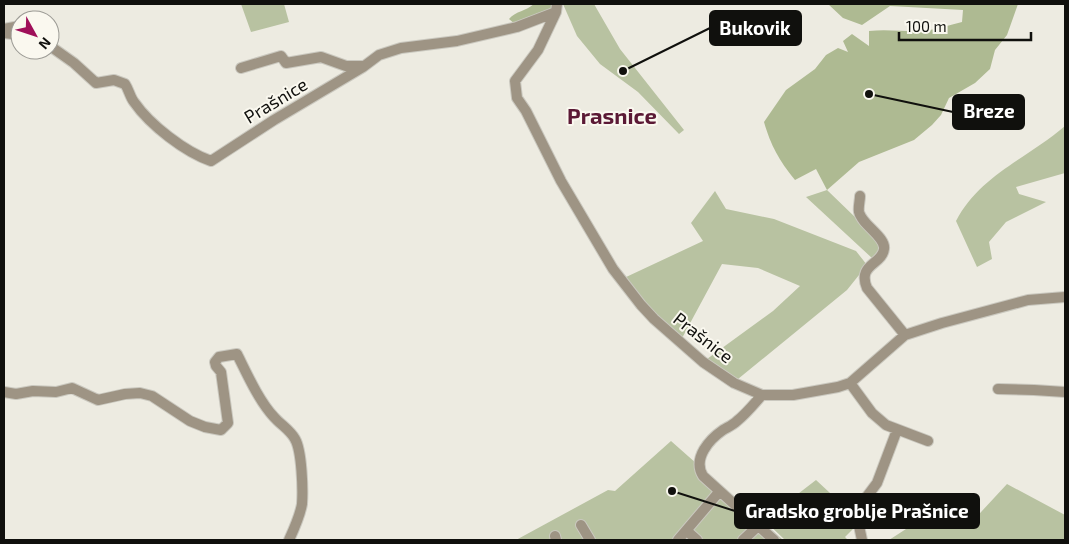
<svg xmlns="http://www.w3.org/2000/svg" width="1069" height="544" font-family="'Exo 2',sans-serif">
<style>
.green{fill:#b8c2a1}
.forest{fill:#aeba92}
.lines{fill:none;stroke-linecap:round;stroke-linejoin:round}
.minor-casing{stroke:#cac8bf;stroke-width:12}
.minor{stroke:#9e9484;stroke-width:10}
.labels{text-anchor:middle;stroke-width:4;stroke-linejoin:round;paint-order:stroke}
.street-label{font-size:18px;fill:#10100d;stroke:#faf8ef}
.district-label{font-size:22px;font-weight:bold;fill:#5b1935;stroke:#faf8ef}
.leader{fill:none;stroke:#10100d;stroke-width:2}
.callout-dot{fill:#10100d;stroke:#faf8ef;stroke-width:2}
.callout{fill:#10100d;stroke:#10100d;stroke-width:2}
.callout-label{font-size:19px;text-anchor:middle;font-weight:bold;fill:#fff}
</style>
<rect width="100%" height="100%" fill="#edebe1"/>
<path class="green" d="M241 4H284L289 22 251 32Z
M563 4H594L620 49 684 130 679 134 638 92 600 64 577 36Z
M1065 126V173L1016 187 1019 194 1046 202 1006 222 989 242 992 259 977 267 956 221C980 175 1028 158 1065 126Z
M827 190 886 247 873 259 806 197Z
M715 191 726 209 774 219 856 251 867 265 847 290 738 379 707 359 773 311 800 286 758 268 722 264 681 340 655 317 624 278 703 241 691 223Z
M671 441 783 540H516L608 490 615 491Z
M816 480 843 505 863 519 845 537 848 540H785L764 520Z
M1007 484 1065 515V540H889L940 507 969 525Z"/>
<path class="forest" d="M534 4H555L542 16 516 25 509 19C516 11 526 11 534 4Z
M828 4H1018L1007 35 995 50 990 69 975 83 949 98 941 115 932 125 914 140 859 162 827 190 816 169 795 180C779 160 771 146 764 122L786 90 815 69 826 55 838 48 848 52 843 41 852 34 869 46V31C888 29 906 32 924 31 937 29 949 25 962 22L963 10 890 6 862 25 843 18Z"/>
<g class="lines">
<g class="minor-casing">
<path id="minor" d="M557 4 556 12 538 50 515 81 517 98 526 111 561 181 613 269 641 305 654 319 703 362 734 383 762 395H793L838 387 850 383 905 335 942 323 1028 300 1065 297
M4 29 20 26
M4 33 20 35
M50 46 74 63 96 83 114 80 125 84C129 90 130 97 134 102 150 125 185 152 211 161L274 120 363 67 379 55 401 48 457 41 517 27 556 12
M241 68 281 56 286 63 321 57 346 66H362
M860 196C860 201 858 207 859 212 862 225 886 237 884 249 882 265 857 264 867 288L905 335
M850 383 872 413 886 425 928 441
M998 389 1034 390 1065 392
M4 392 16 394 33 391 56 392 72 388 98 400 125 394 140 393 152 396 190 421 205 427 221 430 228 423 221 372 216 366 215 362 219 357 237 354C247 374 259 401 274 417 281 425 290 430 295 439 302 451 303 490 302 504 300 516 294 529 289 540
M762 395C754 404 746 414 737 421 733 425 728 427 723 430 710 439 692 458 703 476L774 540
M581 525 590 540
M687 531 697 540
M555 536 556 540
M678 540 719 492
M743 540 758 526
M862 540 858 521V512L862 503 877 483 897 430"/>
</g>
<use href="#minor" class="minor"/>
</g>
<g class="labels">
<g class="street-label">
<text transform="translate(276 101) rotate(-31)" y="6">Prašnice</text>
<text transform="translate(703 338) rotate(38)" y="6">Prašnice</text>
</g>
<g class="district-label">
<text x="612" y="124">Prasnice</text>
</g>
</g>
<path class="leader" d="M623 71L710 28M869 94L953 112M672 491L735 511"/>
<g class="callout-dot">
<circle cx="623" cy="71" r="5"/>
<circle cx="869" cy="94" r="5"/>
<circle cx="672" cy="491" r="5"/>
</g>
<g class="callout">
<rect x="710" y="11" width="91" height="34" rx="5"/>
<rect x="953" y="95" width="71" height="34" rx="5"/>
<rect x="735" y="494" width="244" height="34" rx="5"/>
</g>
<g class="callout-label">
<text x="755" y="35">Bukovik</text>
<text x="989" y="118">Breze</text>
<text x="857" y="518">Gradsko groblje Prašnice</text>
</g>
<rect width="1069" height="544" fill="none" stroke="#10100d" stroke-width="10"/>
<g transform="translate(35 35) rotate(130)"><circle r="24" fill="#faf8ef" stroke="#9c9b95"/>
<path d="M0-4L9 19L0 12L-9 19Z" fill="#9f0f59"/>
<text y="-8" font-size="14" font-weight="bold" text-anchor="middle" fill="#10100d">N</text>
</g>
<path d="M899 32v8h132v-8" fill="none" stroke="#10100d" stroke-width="2.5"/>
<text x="906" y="32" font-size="15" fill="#10100d" stroke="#faf8ef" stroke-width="4" paint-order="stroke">100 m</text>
</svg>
